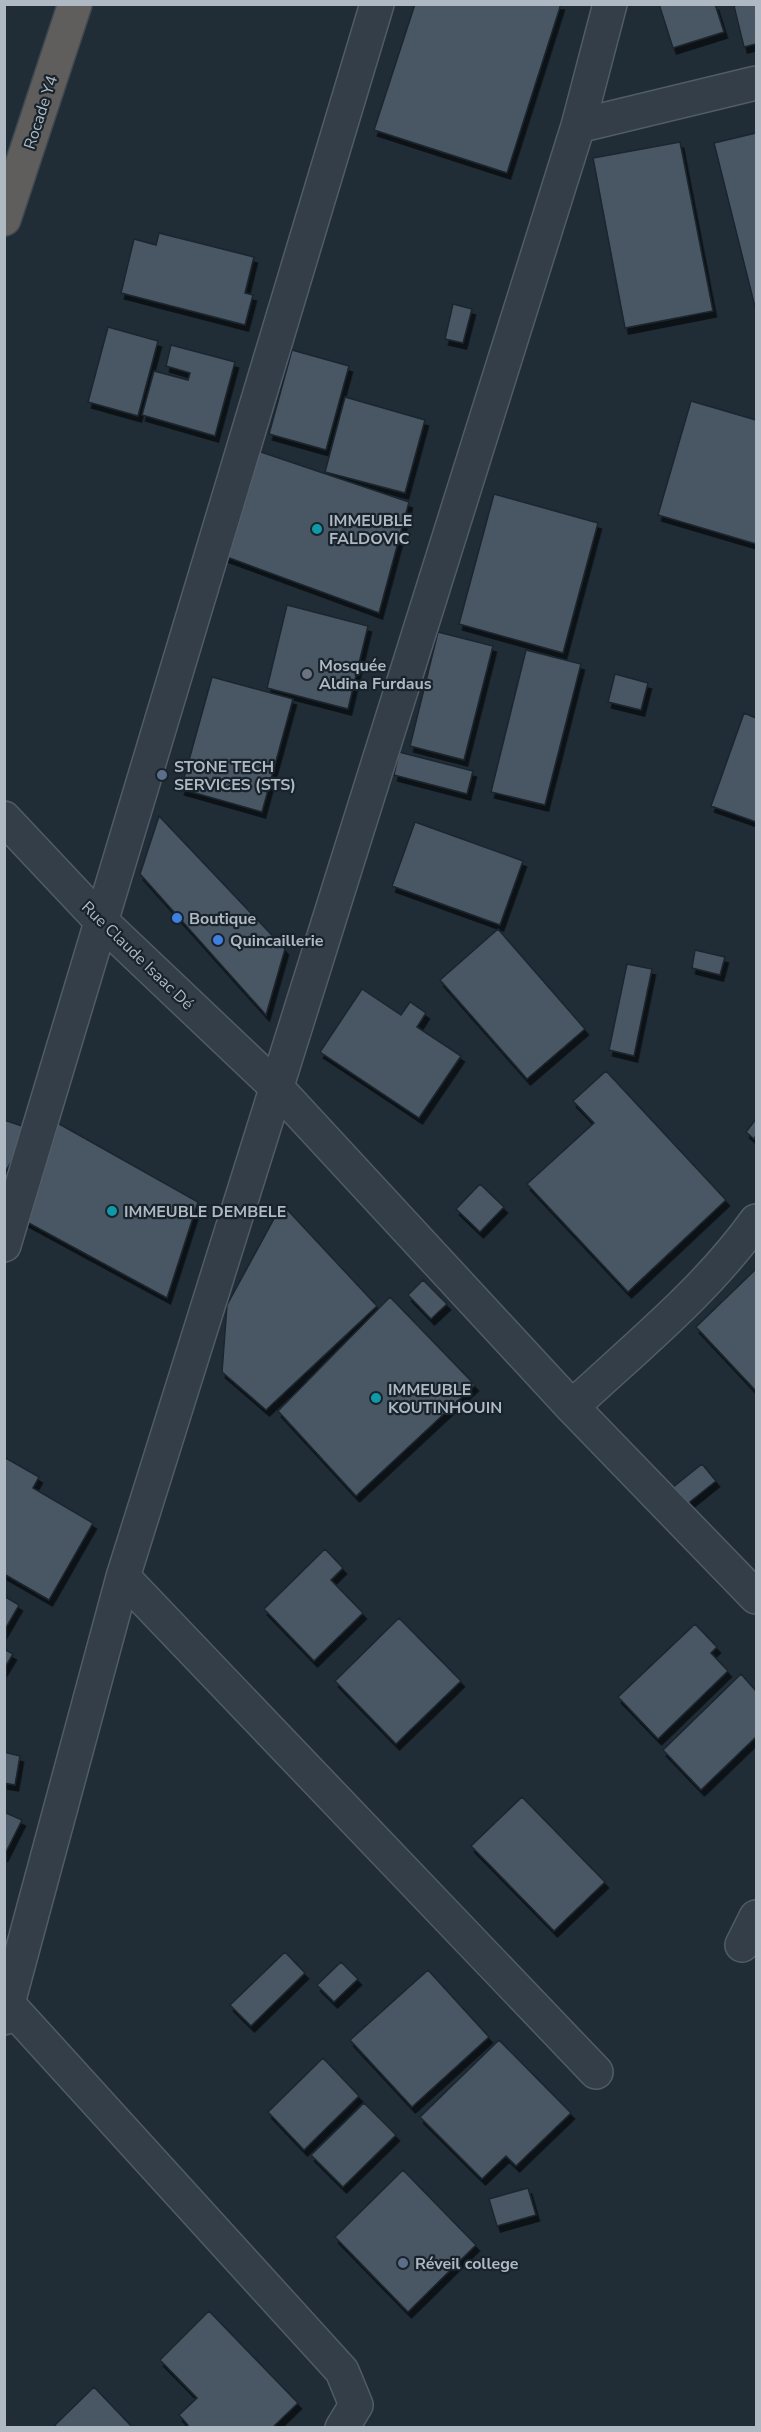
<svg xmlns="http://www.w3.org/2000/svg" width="761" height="2432" font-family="'Nunito Sans',sans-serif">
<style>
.building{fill:#485763;stroke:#1b252e;stroke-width:1.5;filter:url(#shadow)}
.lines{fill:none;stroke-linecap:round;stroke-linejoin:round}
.minor-casing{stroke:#515c65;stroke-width:36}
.trunk-casing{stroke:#3e4952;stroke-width:36}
.minor{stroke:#333e48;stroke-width:33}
.trunk{stroke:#605e5c;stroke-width:33}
.culture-dot{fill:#0f9aa8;stroke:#19232c;stroke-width:2}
.worship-dot{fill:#6b7280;stroke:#19232c;stroke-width:2}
.service-dot{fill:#5c6f8a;stroke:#19232c;stroke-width:2}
.shop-dot{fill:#3f7fe0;stroke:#19232c;stroke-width:2}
.labels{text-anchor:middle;stroke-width:4.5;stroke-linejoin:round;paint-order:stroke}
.street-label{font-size:16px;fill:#aeb9c4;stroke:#19232c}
.poi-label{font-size:16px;font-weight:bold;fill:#aeb9c4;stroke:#19232c;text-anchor:start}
</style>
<defs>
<filter id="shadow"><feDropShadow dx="3.5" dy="6" stdDeviation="0" flood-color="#0009"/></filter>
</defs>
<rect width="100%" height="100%" fill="#202d37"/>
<path class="building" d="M415 4H561L507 173 374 130Z
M659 4H715L724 32 673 48Z
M740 4H756V44L744 47 734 6Z
M756 133V311L714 143Z
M680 142 713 311 625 328 593 158Z
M159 233 254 257 245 293 253 295 245 325 121 293 134 239 156 245Z
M453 304 472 309 463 343 445 339Z
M108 327 158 341 138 416 88 402Z
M171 345 235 362 215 436 142 415 154 371 188 380 190 373 166 366Z
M292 350 349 366 326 450 269 434Z
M345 397 425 420 405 493 325 472Z
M691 401 756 420V544L658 515Z
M255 450 409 502 379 613 224 556Z
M494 494 598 523 563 653 459 624Z
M287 605 368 626 348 709 267 688Z
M438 632 493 646 464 760 410 746Z
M526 650 581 664 545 805 491 792Z
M615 674 648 683 641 710 608 702Z
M212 677 293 699 262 812 181 789Z
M744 713 756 718V822L711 806Z
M399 752 473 771 467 794 394 775Z
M159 816 285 949 266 1015 140 874Z
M415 822 523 861 500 925 392 886Z
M498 929 585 1029 527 1079 440 980Z
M695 950 725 957 720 975 692 968Z
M627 964 652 969 634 1056 609 1050Z
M362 989 401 1015 410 1002 426 1013 417 1027 461 1056 419 1118 320 1052Z
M606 1071 726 1200 628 1292 527 1184 594 1123 573 1101Z
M756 1119V1135L754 1139 746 1132Z
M4 1120 31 1129 4 1174Z
M54 1121 198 1202 167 1298 25 1221Z
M480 1184 504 1207 480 1232 456 1209Z
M282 1204 377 1306 266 1410 222 1372 227 1305Z
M756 1269V1391L696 1327Z
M423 1280 447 1304 431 1319 408 1295Z
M390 1297 475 1385 356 1496 278 1411Z
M4 1457 39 1477 33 1488 93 1523 49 1600 4 1574Z
M702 1464 716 1481 686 1505 672 1488Z
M325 1549 343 1568 331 1580 363 1613 314 1661 264 1609Z
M4 1596 19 1605 4 1631Z
M399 1618 461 1681 396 1744 335 1681Z
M695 1624 717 1647 711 1653 728 1671 658 1739 618 1697Z
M4 1649 13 1654 4 1669Z
M741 1674 756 1691V1737L701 1790 663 1750Z
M4 1752 20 1756 15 1785 4 1783Z
M522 1797 605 1882 554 1931 471 1846Z
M4 1812 22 1820 4 1856Z
M285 1952 305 1973 251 2026 230 2005Z
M341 1962 358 1979 334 2002 317 1985Z
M428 1970 489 2037 412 2107 350 2040Z
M499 2040 571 2113 516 2166 506 2156 482 2179 420 2117Z
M323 2058 359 2096 304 2150 268 2112Z
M364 2103 396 2135 343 2187 311 2155Z
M403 2170 476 2245 408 2312 335 2237Z
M528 2188 536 2215 497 2226 489 2199Z
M209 2311 298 2403 272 2428H186L188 2425 179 2415 197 2398 160 2360Z
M94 2387 133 2428H57L55 2425Z"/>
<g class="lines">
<g class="minor-casing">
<path id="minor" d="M578 126 756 83
M4 818 100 920 276 1087 572 1407 756 1597
M4 1245 377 4
M572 1407C635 1348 706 1291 756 1221
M123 1577 596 2072
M742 1945 756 1917
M9 2005 342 2371 356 2405 342 2428
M4 2018 123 1577 578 126 610 4"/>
</g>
<g class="trunk-casing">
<path id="trunk" d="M4 219 75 4"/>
</g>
<use href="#minor" class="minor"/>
<use href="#trunk" class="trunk"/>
</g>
<g class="culture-dot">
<circle cx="317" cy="529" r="6"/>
<circle cx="112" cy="1211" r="6"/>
<circle cx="376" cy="1398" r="6"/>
</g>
<circle class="worship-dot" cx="307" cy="674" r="6"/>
<g class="service-dot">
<circle cx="162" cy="775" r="6"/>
<circle cx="403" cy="2263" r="6"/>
</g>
<g class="shop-dot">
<circle cx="177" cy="918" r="6"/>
<circle cx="218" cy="940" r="6"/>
</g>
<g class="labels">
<g class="street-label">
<text transform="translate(40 112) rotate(-72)" y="6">Rocade Y4</text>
<text transform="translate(138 955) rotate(44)" y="6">Rue Claude Isaac Dé</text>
</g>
<g class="poi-label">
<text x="329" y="526">IMMEUBLE<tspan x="329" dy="18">FALDOVIC</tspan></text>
<text x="319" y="671">Mosquée<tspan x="319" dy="18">Aldina Furdaus</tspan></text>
<text x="174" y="772">STONE TECH<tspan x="174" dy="18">SERVICES (STS)</tspan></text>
<text x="189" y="924">Boutique</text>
<text x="230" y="946">Quincaillerie</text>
<text x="124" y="1217">IMMEUBLE DEMBELE</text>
<text x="388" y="1395">IMMEUBLE<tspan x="388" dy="18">KOUTINHOUIN</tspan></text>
<text x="415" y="2269">Réveil college</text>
</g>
</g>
<rect width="761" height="2432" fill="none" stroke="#aeb9c4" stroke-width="12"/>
</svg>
